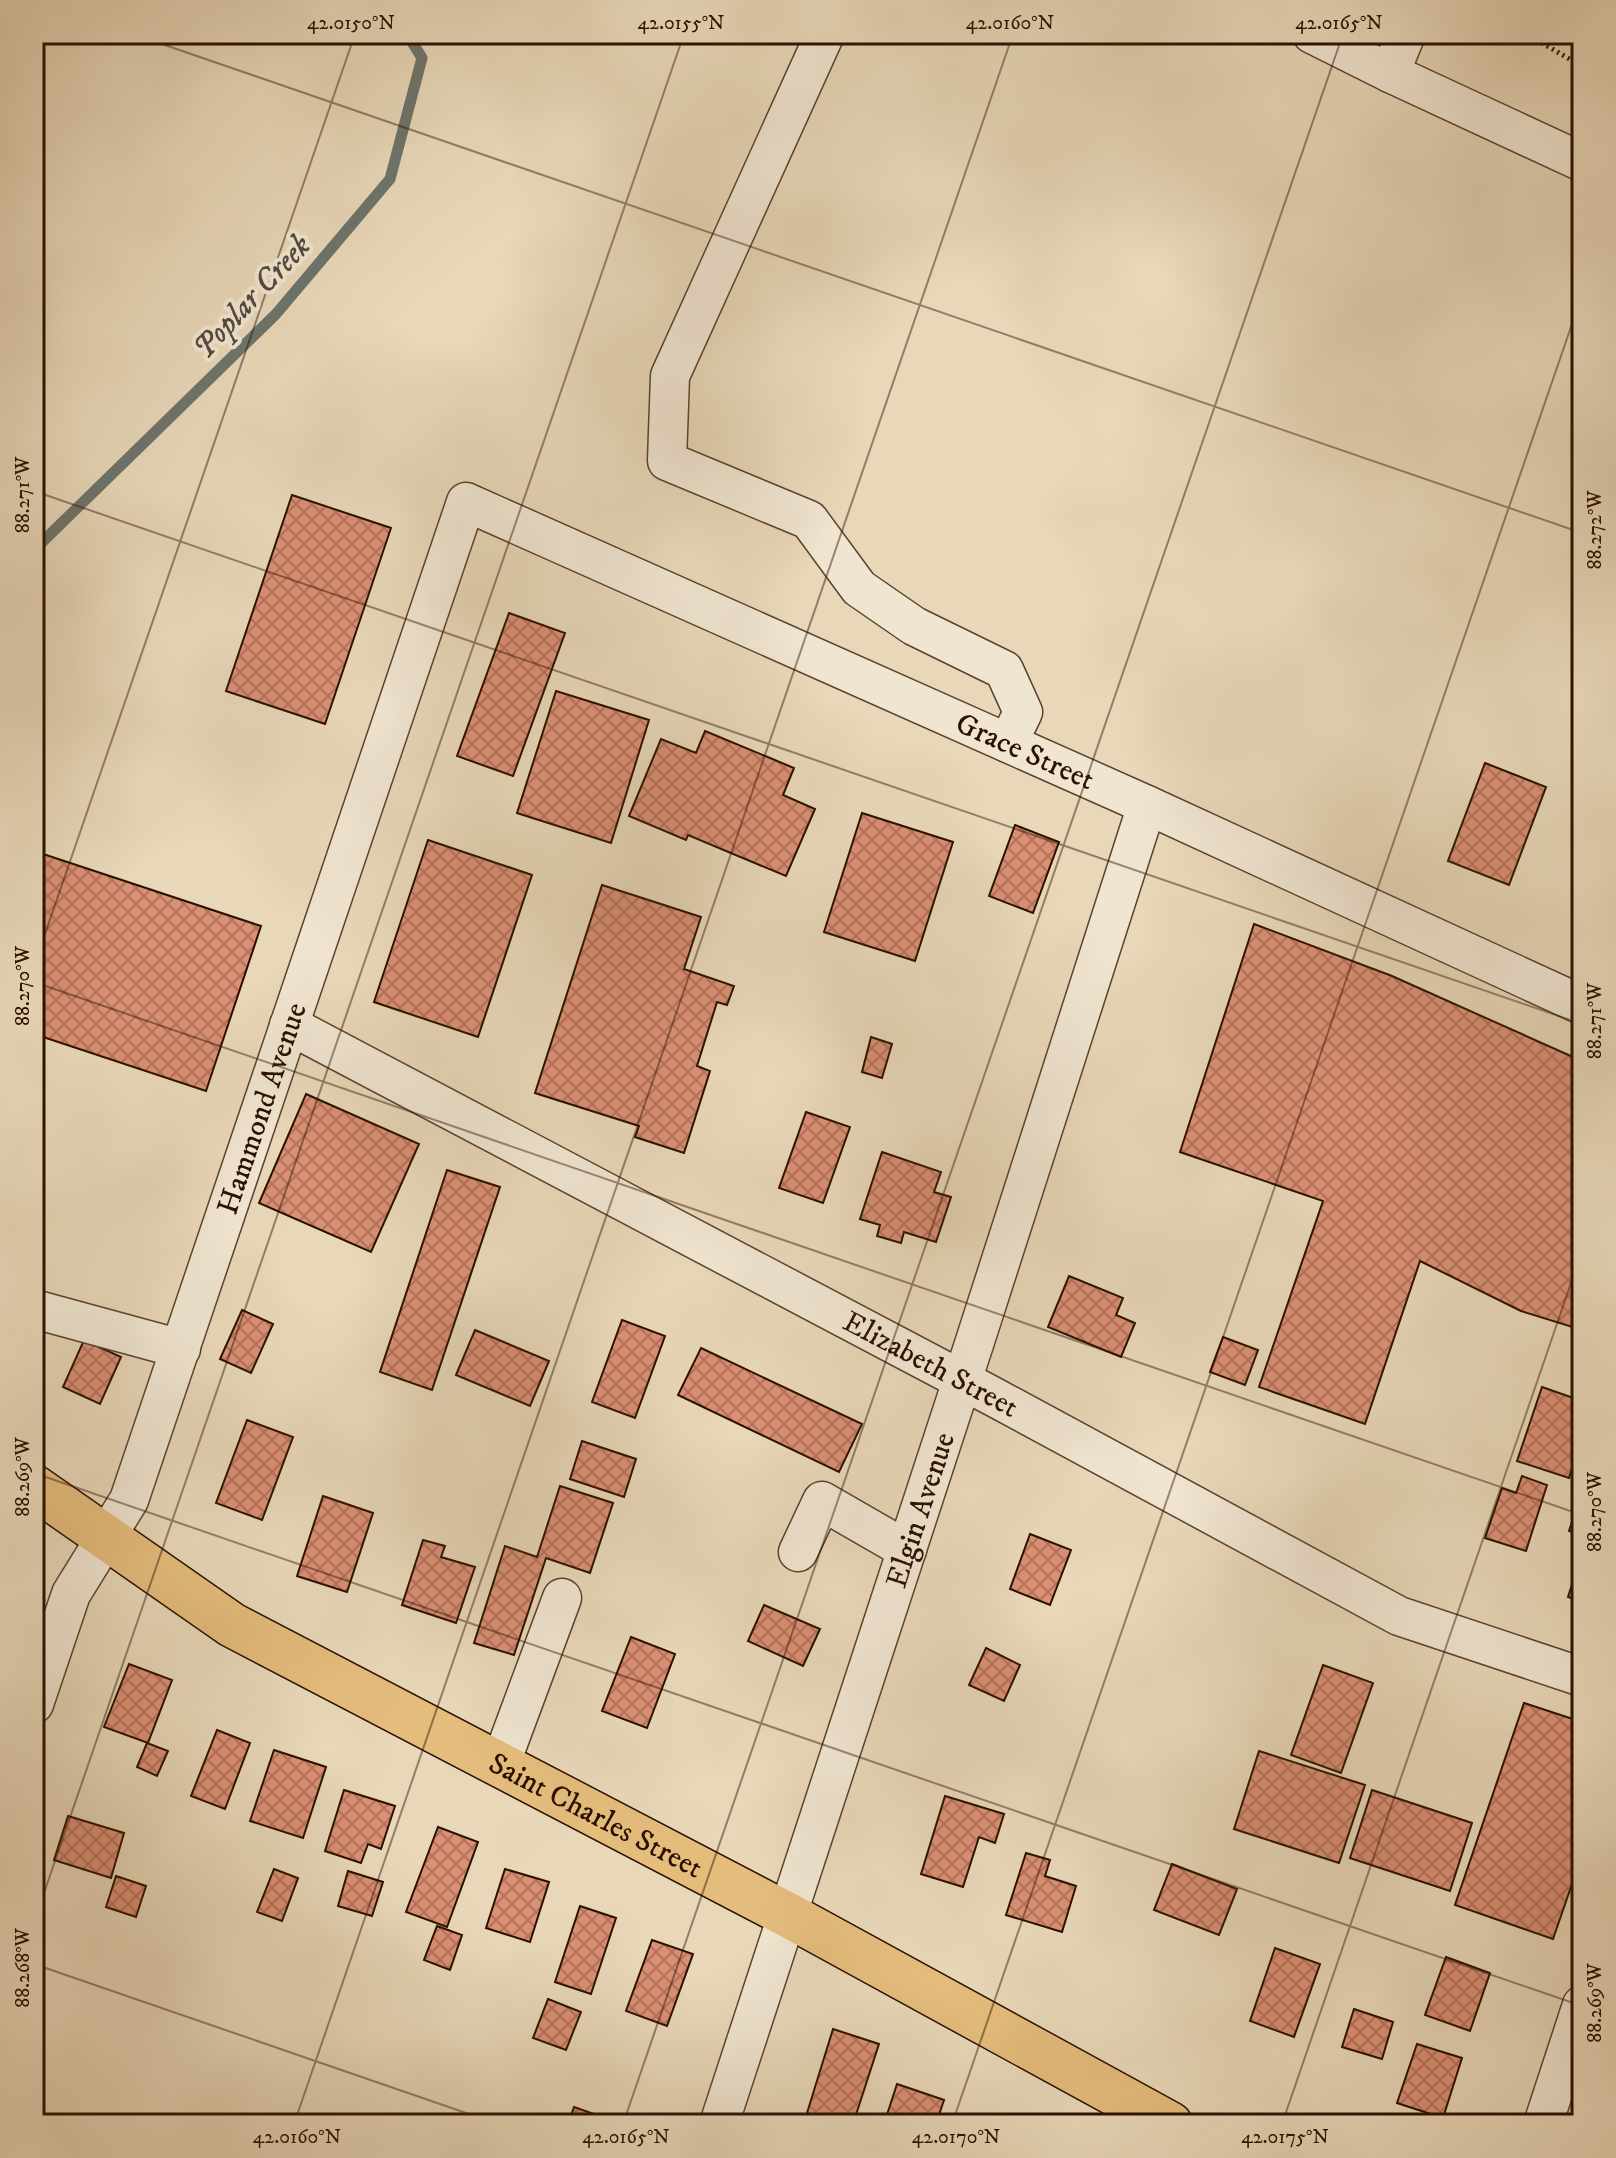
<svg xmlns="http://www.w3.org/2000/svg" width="1616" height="2158" font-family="'IM FELL DW Pica',serif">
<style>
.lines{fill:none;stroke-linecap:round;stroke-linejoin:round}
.stream{stroke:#6d756d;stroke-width:11}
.building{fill:url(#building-cross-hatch);stroke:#2a1000;stroke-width:2}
.minor-casing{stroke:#5a422e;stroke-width:41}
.major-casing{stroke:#2a1000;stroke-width:47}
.path{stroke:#2a1000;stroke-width:5;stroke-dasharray:2 4;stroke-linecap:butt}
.minor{stroke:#f0e5d1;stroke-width:38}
.major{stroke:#e4bc7c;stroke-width:44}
.ticks{fill:none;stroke:#2a1000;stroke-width:2;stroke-opacity:0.45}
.labels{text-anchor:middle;stroke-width:8;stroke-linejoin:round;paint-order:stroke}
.street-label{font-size:30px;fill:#2a1000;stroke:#f0e5d1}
.water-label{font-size:32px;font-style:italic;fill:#514b40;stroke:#f0e5d1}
.neatline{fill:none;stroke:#2a1000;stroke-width:3}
.ticks-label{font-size:20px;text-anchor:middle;fill:#2a1000}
</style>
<defs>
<pattern id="building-cross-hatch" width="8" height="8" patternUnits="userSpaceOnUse" patternTransform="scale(2)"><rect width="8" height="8" fill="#db8f73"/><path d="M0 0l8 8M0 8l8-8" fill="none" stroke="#b2735c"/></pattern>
</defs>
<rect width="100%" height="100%" fill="#e8d7b8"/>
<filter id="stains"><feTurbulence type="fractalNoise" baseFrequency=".0025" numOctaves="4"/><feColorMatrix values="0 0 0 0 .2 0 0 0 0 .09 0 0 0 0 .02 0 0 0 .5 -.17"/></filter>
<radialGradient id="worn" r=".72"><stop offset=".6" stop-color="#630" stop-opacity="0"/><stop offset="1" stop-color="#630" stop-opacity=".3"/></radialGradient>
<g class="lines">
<path class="stream" d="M34 550 276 314 390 179 422 58 407 34"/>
</g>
<path class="building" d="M292 495 391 528 325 724 226 691Z
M509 613 565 633 513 776 457 756Z
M556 691 649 720 611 843 517 813Z
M705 731 794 768 783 795 815 809 786 876 688 835 686 840 629 816 661 739 696 753Z
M1485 763 1546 787 1509 885 1448 861Z
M862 813 953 842 915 961 824 932Z
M1015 825 1059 842 1033 913 989 896Z
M428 840 532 875 478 1037 374 1002Z
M34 851 261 926 206 1091 34 1034Z
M602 885 701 917 684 969 734 986 727 1005 717 1002 697 1066 710 1071 684 1153 635 1137 639 1126 535 1093Z
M1254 924 1392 976 1582 1061V1330L1521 1311 1420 1261 1365 1424 1259 1387 1323 1201 1180 1152Z
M871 1037 892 1044 882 1078 862 1072Z
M306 1094 419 1144 371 1252 259 1203Z
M806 1112 850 1127 823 1203 779 1188Z
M882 1152 941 1172 934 1192 951 1197 936 1242 904 1232 901 1243 877 1236 880 1225 860 1219Z
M447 1170 500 1187 432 1390 380 1372Z
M1069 1276 1123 1298 1116 1315 1135 1323 1121 1357 1048 1327Z
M242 1310 273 1324 251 1373 220 1359Z
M622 1320 665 1336 635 1418 592 1402Z
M475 1330 549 1361 530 1406 456 1375Z
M1223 1337 1258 1350 1245 1385 1210 1372Z
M84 1340 121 1357 100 1404 63 1387Z
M701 1348 862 1424 839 1472 678 1395Z
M1542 1387 1582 1401V1438L1569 1478 1517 1461Z
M247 1420 293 1437 262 1520 216 1503Z
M582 1441 636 1459 624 1497 570 1479Z
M1522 1476 1547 1485 1526 1551 1485 1538 1502 1488 1516 1493Z
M560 1486 613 1503 590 1573 546 1558 514 1655 474 1643 505 1546 537 1557Z
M1582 1491V1536L1569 1531Z
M323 1496 373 1513 347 1592 297 1576Z
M1030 1534 1071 1550 1050 1605 1010 1589Z
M423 1540 445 1546 441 1557 475 1567 456 1623 402 1605Z
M1582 1553V1602L1568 1597Z
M764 1605 820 1629 803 1666 748 1641Z
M631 1637 675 1654 647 1728 602 1711Z
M986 1648 1020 1665 1004 1701 969 1685Z
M129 1664 172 1680 148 1743 104 1727Z
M1323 1665 1373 1683 1341 1773 1291 1755Z
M1524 1703 1582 1722V1855L1553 1939 1455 1905Z
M217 1730 250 1743 225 1809 191 1796Z
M147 1743 168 1751 157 1776 137 1767Z
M274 1750 326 1767 303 1838 250 1821Z
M1259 1751 1365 1785 1339 1863 1234 1829Z
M344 1790 395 1806 381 1849 368 1844 361 1863 325 1851Z
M1372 1790 1472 1823 1450 1891 1350 1858Z
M945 1796 1004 1814 995 1843 979 1837 963 1887 921 1874Z
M68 1816 124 1833 111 1878 54 1860Z
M438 1827 478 1842 447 1927 406 1912Z
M1026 1853 1050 1860 1045 1876 1076 1886 1062 1932 1006 1915Z
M1172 1864 1237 1889 1219 1935 1154 1910Z
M274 1869 298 1878 282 1921 257 1912Z
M505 1869 549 1882 530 1942 486 1928Z
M348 1871 383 1882 372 1916 338 1906Z
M116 1876 146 1886 136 1917 106 1907Z
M580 1906 616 1918 591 1994 555 1982Z
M437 1926 462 1935 450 1970 424 1960Z
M652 1940 693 1954 667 2026 626 2011Z
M1275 1948 1320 1964 1294 2037 1250 2021Z
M1446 1957 1490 1973 1470 2031 1425 2015Z
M548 1999 581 2012 566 2050 533 2038Z
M1354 2009 1393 2022 1382 2059 1342 2047Z
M833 2029 879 2044 853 2124H841L807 2113Z
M1417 2044 1462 2058 1443 2118 1397 2103Z
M897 2084 944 2100 936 2124H884Z
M574 2107 622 2124H568Z"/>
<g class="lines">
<g class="minor-casing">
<g id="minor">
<path d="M825 34 670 376 667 461 809 520 859 588 914 626 1004 670 1023 712 1008 743"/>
<path d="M1312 34 1390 73 1582 162"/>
<path d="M1390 73 1406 34"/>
<path id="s1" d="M289 1025 994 1397 1399 1616 1582 1677"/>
<path d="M34 1309 181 1349"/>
<path d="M798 1552 822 1501 907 1550"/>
<path id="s2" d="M34 1704 71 1594 129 1500 466 502 1147 805 1582 1005"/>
<path d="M500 1765 562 1598"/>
<path id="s3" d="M719 2124 976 1338 1147 805"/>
<path d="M1543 2124 1582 2005"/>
</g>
</g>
<g class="major-casing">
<g id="major">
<path id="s4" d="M34 1487 232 1625 788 1915 1170 2124"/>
</g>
</g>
<path class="path" d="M1526 34 1582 66"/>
<use href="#minor" class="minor"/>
<use href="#major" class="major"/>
</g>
<path class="ticks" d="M133 34 1582 533M1559 34 1582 42M34 491 1582 1024M34 966 355 34M34 982 1582 1515M34 1473 1582 2006M34 1922 684 34M34 1964 498 2124M294 2124 1013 34M623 2124 1343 34M952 2124 1582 295M1282 2124 1582 1251"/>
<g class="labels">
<g class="street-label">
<text dy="10" stroke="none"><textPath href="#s2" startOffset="1892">Grace Street</textPath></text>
<text dy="10" stroke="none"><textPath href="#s2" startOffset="640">Hammond Avenue</textPath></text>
<text dy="10" stroke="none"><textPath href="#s1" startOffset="726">Elizabeth Street</textPath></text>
<text dy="10" stroke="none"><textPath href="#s3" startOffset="646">Elgin Avenue</textPath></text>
<text dy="10" stroke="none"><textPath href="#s4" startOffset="652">Saint Charles Street</textPath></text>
</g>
<g class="water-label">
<text transform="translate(251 296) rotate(-47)" y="11">Poplar Creek</text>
</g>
</g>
<rect width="1616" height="2158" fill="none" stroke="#e8d7b8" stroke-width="88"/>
<rect x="44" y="44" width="1528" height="2070" class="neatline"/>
<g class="ticks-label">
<text x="351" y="29">42.0150°N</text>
<text x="681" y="29">42.0155°N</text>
<text x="1010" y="29">42.0160°N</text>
<text x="1339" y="29">42.0165°N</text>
<text transform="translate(22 495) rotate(-90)" y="7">88.271°W</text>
<text transform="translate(1594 530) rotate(-90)" y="7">88.272°W</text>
<text transform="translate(22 986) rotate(-90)" y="7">88.270°W</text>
<text transform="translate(1594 1021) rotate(-90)" y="7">88.271°W</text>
<text transform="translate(22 1477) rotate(-90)" y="7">88.269°W</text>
<text transform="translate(1594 1512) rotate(-90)" y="7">88.270°W</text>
<text transform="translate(22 1968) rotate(-90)" y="7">88.268°W</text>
<text transform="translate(1594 2003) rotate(-90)" y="7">88.269°W</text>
<text x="297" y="2143">42.0160°N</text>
<text x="626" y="2143">42.0165°N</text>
<text x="956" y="2143">42.0170°N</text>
<text x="1285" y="2143">42.0175°N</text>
</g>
<rect width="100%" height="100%" filter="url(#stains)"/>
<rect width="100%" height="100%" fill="url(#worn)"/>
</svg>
